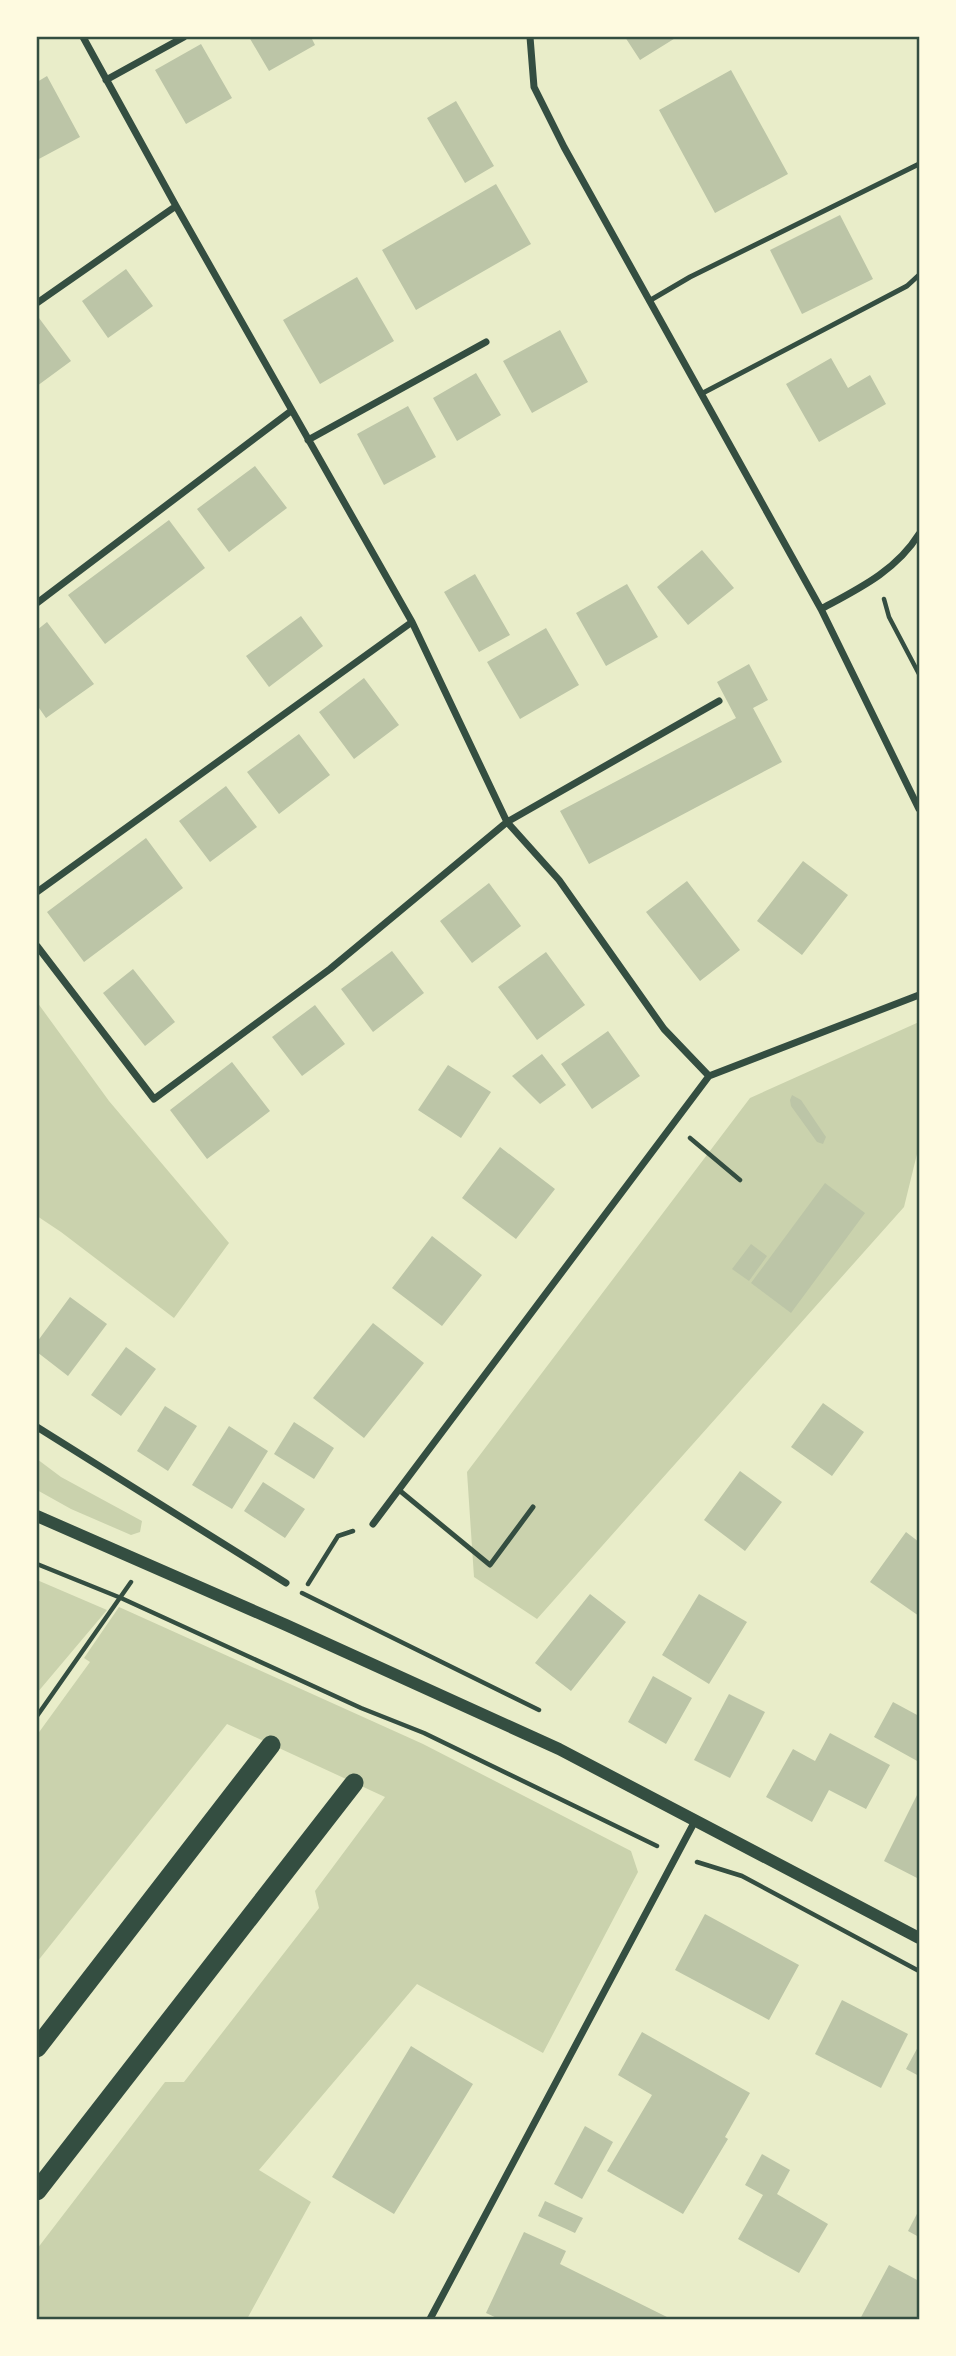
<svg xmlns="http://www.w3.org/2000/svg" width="956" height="2356" font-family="'DejaVu Sans',sans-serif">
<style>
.green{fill:#cad2ad}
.building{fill:#bcc5a7}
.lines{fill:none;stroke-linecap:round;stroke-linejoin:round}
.path{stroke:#344e41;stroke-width:4.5}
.service{stroke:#344e41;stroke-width:5}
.minor{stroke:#344e41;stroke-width:7}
.tertiary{stroke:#344e41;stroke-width:12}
.trunk{stroke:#344e41;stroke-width:19}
.neatline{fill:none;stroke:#344e41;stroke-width:2.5}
</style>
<rect width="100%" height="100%" fill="#e9edc9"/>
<path class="green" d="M37 1002 109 1101 229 1243 174 1318 61 1232 37 1216Z
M919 1022V1153L917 1154 904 1207 537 1619 474 1577 467 1472 750 1098Z
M37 1459 61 1477 142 1521 140 1532 131 1535 71 1509 37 1490Z
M37 1580 107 1610 37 1693Z
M119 1607 423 1744 631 1851 638 1872 543 2053 417 1984 259 2170 311 2202 247 2319H37V2249L165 2082H184L319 1908 315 1891 385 1797 227 1724 37 1962V1735L90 1662 84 1658Z"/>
<path class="building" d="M249 37H311L315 45 269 71Z
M625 37H677L640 60Z
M201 44 232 98 186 124 155 70Z
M731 70 788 174 715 213 659 110Z
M47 76 80 137 37 160V82Z
M456 101 494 166 465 183 427 118Z
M496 184 531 244 416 310 382 250Z
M840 215 873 279 802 314 770 250Z
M126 269 153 306 108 338 82 301Z
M357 277 394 341 320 384 283 320Z
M39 318 71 361 37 386V320Z
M560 330 588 382 532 413 503 361Z
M831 358 848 388 870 375 886 404 819 442 786 384Z
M476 373 501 415 457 441 433 398Z
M408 406 436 457 384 485 357 434Z
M255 466 287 508 229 552 197 509Z
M169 520 205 568 105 644 68 595Z
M702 550 734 588 688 625 657 587Z
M475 574 510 635 479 652 444 592Z
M627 584 658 637 606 666 576 613Z
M301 616 323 646 269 687 246 656Z
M47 622 94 684 46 718 37 705V630Z
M546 628 579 685 520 719 487 662Z
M749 664 768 700 753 708 782 762 589 864 560 811 736 718 717 682Z
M364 678 399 725 354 759 319 712Z
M299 734 330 775 279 814 247 772Z
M226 786 257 827 210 862 179 821Z
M146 838 183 888 84 962 47 912Z
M803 861 848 895 802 955 757 921Z
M687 881 740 950 700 981 646 912Z
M489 883 521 926 472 963 440 921Z
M392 951 424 993 373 1032 341 989Z
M546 952 585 1005 537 1040 498 987Z
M133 969 175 1022 145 1046 103 993Z
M315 1005 345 1044 302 1076 272 1037Z
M608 1031 640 1076 592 1109 561 1064Z
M542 1054 566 1085 540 1104 512 1076Z
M232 1062 270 1111 207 1159 170 1110Z
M448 1065 491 1092 461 1138 418 1110Z
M792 1095 801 1100 826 1137 823 1144 817 1142 791 1106 790 1100Z
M500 1147 555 1189 516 1239 462 1198Z
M825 1183 865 1213 791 1313 751 1283Z
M432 1236 482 1275 442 1326 392 1288Z
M751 1244 767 1256 749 1281 732 1269Z
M70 1297 107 1324 68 1376 37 1352V1342Z
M373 1323 424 1363 364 1438 313 1398Z
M126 1347 156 1369 121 1416 91 1395Z
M823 1403 864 1432 832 1476 791 1447Z
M165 1406 197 1426 168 1471 137 1451Z
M294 1422 334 1448 314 1479 274 1454Z
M229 1426 268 1451 232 1509 192 1485Z
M740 1471 782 1502 745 1551 704 1520Z
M263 1482 305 1509 285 1538 244 1511Z
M906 1532 919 1542V1616L870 1582Z
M590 1594 626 1622 571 1691 535 1663Z
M699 1594 747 1622 709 1684 662 1655Z
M653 1676 692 1698 666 1744 628 1722Z
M729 1694 765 1712 730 1778 694 1760Z
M893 1702 919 1716V1762L874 1737Z
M830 1733 890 1765 866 1809 829 1790 812 1822 766 1797 793 1749 815 1761Z
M919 1791V1879L884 1861Z
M705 1914 799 1965 769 2020 675 1970Z
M842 2000 908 2034 881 2088 815 2054Z
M642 2032 750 2093 725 2137 728 2139 683 2214 607 2171 652 2095 618 2075Z
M919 2045V2076L906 2069Z
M411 2046 473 2084 394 2214 332 2177Z
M585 2126 613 2142 582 2199 554 2184Z
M762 2154 790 2170 777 2194 828 2224 799 2273 738 2239 763 2195 745 2185Z
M545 2201 583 2218 575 2233 538 2216Z
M919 2210V2237L908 2231Z
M524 2232 566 2251 560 2264 671 2319H499L486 2313Z
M889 2265 919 2281V2319H860Z"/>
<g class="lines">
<path class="path" d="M884 599 889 617 919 674
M690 1138 740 1180
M37 1564 121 1598 361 1708 424 1733 657 1846
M308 1584 338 1536 353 1531
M302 1593 539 1710
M37 1716 131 1582
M697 1862 742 1876 919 1971"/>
<path class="service" d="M649 301 690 277 919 164
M701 394 907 286 919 275
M399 1490 490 1565 533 1507"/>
<path class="minor" d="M83 37 176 206 412 622 507 822 559 880 664 1029 709 1076
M530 37 534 87 564 147 821 609 919 809
M106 80 184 37
M37 303 176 206
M308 440 486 342
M37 603 291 411
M821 609C858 589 896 571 919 534
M37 892 412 622
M37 946 154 1099 330 969 507 822 719 701
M37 1427 286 1583
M373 1524 709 1076 919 995
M430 2319 696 1819"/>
<path class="tertiary" d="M37 1516 286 1625 559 1749 919 1938"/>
<path class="trunk" d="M37 2048 271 1745
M37 2191 354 1783"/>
</g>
<rect width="956" height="2356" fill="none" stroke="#fefae0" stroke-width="77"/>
<rect x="38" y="38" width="880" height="2280" class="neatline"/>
</svg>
